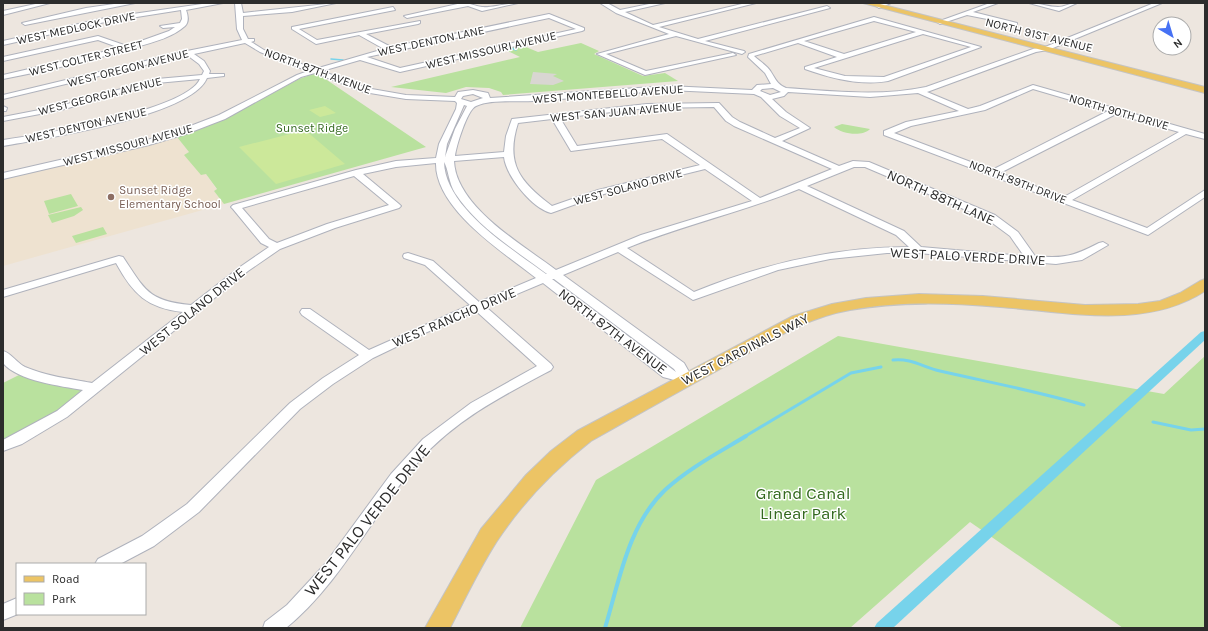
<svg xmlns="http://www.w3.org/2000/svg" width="1208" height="631" font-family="Karla,sans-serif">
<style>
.education{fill:#eee2d0}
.green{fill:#b9e19e}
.pitch{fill:#cce89a}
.plaza{fill:#d9d6d2}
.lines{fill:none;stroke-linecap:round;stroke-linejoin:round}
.stream-far2{stroke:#77d3eb;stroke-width:1.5}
.stream-far1{stroke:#77d3eb;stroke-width:3}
.stream{stroke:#77d3eb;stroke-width:4}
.canal{fill:#77d3eb;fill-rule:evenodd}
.minor-casing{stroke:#afb2bc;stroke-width:2}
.major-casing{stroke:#c4c4c4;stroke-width:2}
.minor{fill:#fff;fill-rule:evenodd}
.major{fill:#ecc465;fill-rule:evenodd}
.education-dot{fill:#8d6e63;stroke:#fff;stroke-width:1.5}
.labels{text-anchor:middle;stroke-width:3;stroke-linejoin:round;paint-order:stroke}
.far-street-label{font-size:12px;fill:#2c2c2c;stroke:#fff}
.far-park-label{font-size:12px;fill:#32681d;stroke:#fff}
.far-education-label{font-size:12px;fill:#785e54;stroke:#fff;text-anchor:start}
.street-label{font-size:14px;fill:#2c2c2c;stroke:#fff}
.near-park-label{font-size:17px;fill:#32681d;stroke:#fff}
.near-street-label{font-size:17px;fill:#2c2c2c;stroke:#fff}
</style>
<rect width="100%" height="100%" fill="#ede6df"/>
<path class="education" d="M177 137 189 152 185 155 206 174 217 190 214 191 224 204 3 266V179Z"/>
<path class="green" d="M581 43 599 51 594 54 643 76 665 73 678 81 503 95 501 92 489 88 466 87 446 93 391 87 520 57 504 49 521 45 538 52Z
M313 74H318L426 147 224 204 214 191 217 189 206 174 201 175 184 155 189 152 177 137 224 119 299 79Z
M842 124 870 129C862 137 842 134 834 127Z
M71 194 78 206 49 214 44 201Z
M81 207 83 210 74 216 52 223 48 215Z
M103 227 107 234 76 243 72 236Z
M838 336 1164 394 1205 356V628H1123L970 522 850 628H520L596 480Z
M19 375 85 391C60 411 33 427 3 440V383Z"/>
<path class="pitch" d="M325 106 336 113 320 117 309 110Z
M305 130 345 164 276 184 239 147Z"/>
<path class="plaza" d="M533 72 557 74 553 76 564 81 553 85 530 84Z"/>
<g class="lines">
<path class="stream-far2" d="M511 48 516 50
M331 59 343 60"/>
<path class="stream-far1" d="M893 360C911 358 923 367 940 371 988 382 1036 391 1084 405
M1153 422 1191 430 1205 429
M744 437 851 373 881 367"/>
<path class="stream" d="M605 628C619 582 628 525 665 490 689 468 718 453 746 436"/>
<path class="canal" d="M1205 331V340L893 628H874L877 623 1201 332Z"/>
<g class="minor-casing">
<path id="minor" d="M40 3H50L3 15V11Z
M121 3H135L25 25 22 23 86 8Z
M209 3H223L186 10C188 15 189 22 185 26 173 37 154 42 140 46 95 60 49 70 3 79V75L120 48 98 40 3 61V57L98 36 127 46 169 31 175 27 163 28 160 26 180 23 182 19 181 10 105 22 3 45V41L105 18Z
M235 3H241L243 13 336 3 292 12 243 16V29L248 39H254V41L251 42 253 43 264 50 315 69 384 49 359 35 316 44 292 29V27L393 7 395 10 299 29 317 40 420 21V23L418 24 366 34 391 47 549 14 584 28V30L582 31 400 72 360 60 322 71 366 88 406 95 455 97 458 92 473 90 488 93 490 98 668 86 752 90 757 85 771 84 765 73 748 57 749 54 874 17 981 47 888 81C860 86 830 78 805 69V67L837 57 798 43 754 56C759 61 768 66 771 72 776 80 777 84 786 88 832 91 880 97 926 87L1033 49 1045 47 1154 3H1162L1048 50 1036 52 927 92 968 109 980 106 1033 85 1205 134V139L1186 134 1072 200 1147 228 1205 190V197L1148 235 884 135V131L906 122 959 111 918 93 870 97 788 92 784 96 772 99 786 112 810 128 782 141 839 166 853 161 869 162 995 215 1018 232 1035 256C1064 259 1074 256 1099 243L1103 242 1108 245 1082 260 1056 264 917 253H887L830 259 778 270 693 300 618 252 563 275 684 363 693 379 691 382 686 383 663 377 543 283 486 307 551 364 553 367 551 370C504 395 455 420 419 461 372 515 342 582 286 628H263L265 622 287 605 325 564 391 474 423 439 471 403 537 366 476 311 425 333 373 358 333 384 300 409 199 512 154 546 120 564H95L98 559 142 536 187 504 290 403 323 378 359 355 302 315 300 312 302 309H310L369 350 470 305 425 265 404 258 403 256 404 254 408 253 433 261 479 302 536 278C503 252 435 209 436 163L396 167 363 174 399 204 401 206 399 208 335 228 280 249 248 271 67 417 22 444 3 451V440L57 411 83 390C61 386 18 381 3 363V351C11 353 17 363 25 367 46 376 70 379 92 383L183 312C147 308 133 294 116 263L3 297V290L119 256 123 257C145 290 148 301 191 305L240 267 269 247 261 243 233 209 231 207 233 205 356 170 396 161 436 158 439 144 456 109 457 103 455 101 406 99 364 92 315 73 301 77 225 119 186 134 149 145 3 179V173L147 140 180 130 219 115 297 75 308 71 260 52 245 43 194 54 204 61 210 71 209 74H224V76L207 78C192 116 43 139 3 146V140C38 135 186 111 200 79L157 83 61 110 3 121V117L60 106 157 79 202 75 204 71 199 64 187 55 3 99V95L187 51 242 40 237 29ZM549 18 576 29 400 68 367 57ZM874 21 916 32 844 54 804 41ZM923 34 971 47 884 77 845 76 814 68ZM773 88 781 92 770 95 760 91 762 89ZM1033 89 1108 111 992 170 894 133 911 126 985 110ZM668 90 754 94 761 97 780 116 800 128 775 138 740 122 732 117 719 103 647 104 512 119 506 136 504 152 455 156C456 147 467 110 476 106 490 99 517 102 533 101 578 98 623 94 668 90ZM473 94 483 98 471 102 461 99 463 96ZM464 105 467 106 455 129 445 157 447 144ZM714 107 726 121 734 126 832 169 760 198 667 134 577 146 560 118 647 108ZM1116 114 1179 132 1064 197 1000 173ZM552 119 571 151 662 139 700 165 598 190 552 206C520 182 505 164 518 123ZM504 157C506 176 532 208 551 213L604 194 705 169 752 201 641 235 556 270C523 245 456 207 454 161ZM444 162C448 168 449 184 455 193 477 227 515 250 547 274H546C512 249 445 208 444 162ZM854 167H865L987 219 1010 236 1024 256 921 247 904 231 807 186ZM354 176 389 205 327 224 277 243 269 239 242 208ZM799 189 896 235 909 247C834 247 763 264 694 292L627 248C683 225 743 212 799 189ZM552 279H554L674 369 676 372Z
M462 3C470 3 475 6 482 7 491 8 507 3 518 3L482 11 468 6 407 18 404 16Z
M600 3H607L620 10 654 3H665L625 12 653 25 746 3H756L659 27 698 39 827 6 830 8 705 41 744 51 745 52 742 54 676 36 606 54 646 71 733 53 736 55 645 75 597 54 669 34 616 13Z
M883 3H891L879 8 876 6Z
M990 3H998L973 12 1017 23V25L967 15 940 24 937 22Z
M1029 3C1039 3 1049 7 1058 7 1064 7 1070 3 1077 3L1059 11Z
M3 106 7 108 6 111H3Z
M17 598 18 614 3 620V604Z"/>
</g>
<g class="major-casing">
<path id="major" d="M863 3H876L1205 87V93Z
M1205 279V291C1145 330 1068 312 1000 307 951 303 900 301 850 310 809 317 775 338 740 358 690 385 640 413 591 441 555 469 522 503 497 541 479 569 465 599 450 628H425L481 529 526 475 551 451 577 431 793 316 832 304 866 298 919 294 983 296 1085 305 1138 304 1160 301 1180 293 1200 281Z"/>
</g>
<use href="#minor" class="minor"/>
<use href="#major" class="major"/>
</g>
<circle class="education-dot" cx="111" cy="197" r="4"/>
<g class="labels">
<g class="far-street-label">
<text transform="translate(76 28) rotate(-12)" y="4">WEST MEDLOCK DRIVE</text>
<text transform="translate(1039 35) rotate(14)" y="4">NORTH 91ST AVENUE</text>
<text transform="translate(431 41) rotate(-12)" y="4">WEST DENTON LANE</text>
<text transform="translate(491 50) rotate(-13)" y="4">WEST MISSOURI AVENUE</text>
<text transform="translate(86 58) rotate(-14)" y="4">WEST COLTER STREET</text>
<text transform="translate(128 68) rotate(-14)" y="4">WEST OREGON AVENUE</text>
<text transform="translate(318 71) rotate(20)" y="4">NORTH 87TH AVENUE</text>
<text transform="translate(608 94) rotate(-4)" y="4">WEST MONTEBELLO AVENUE</text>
<text transform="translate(100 96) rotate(-14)" y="4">WEST GEORGIA AVENUE</text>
<text transform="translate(616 112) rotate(-5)" y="4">WEST SAN JUAN AVENUE</text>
<text transform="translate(1119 112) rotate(16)" y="4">NORTH 90TH DRIVE</text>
<text transform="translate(86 125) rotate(-13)" y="4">WEST DENTON AVENUE</text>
<text transform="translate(128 145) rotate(-15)" y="4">WEST MISSOURI AVENUE</text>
<text transform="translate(1018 182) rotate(21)" y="4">NORTH 89TH DRIVE</text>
<text transform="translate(628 187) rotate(-15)" y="4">WEST SOLANO DRIVE</text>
</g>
<g class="far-park-label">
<text x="312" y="132">Sunset Ridge</text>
</g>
<g class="far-education-label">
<text x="119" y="194">Sunset Ridge<tspan x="119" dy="14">Elementary School</tspan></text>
</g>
<g class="street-label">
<text transform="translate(941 197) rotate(24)" y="5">NORTH 88TH LANE</text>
<text transform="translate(968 256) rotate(3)" y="5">WEST PALO VERDE DRIVE</text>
<text transform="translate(192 311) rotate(-39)" y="5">WEST SOLANO DRIVE</text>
<text transform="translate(454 317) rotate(-23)" y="5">WEST RANCHO DRIVE</text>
<text transform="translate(613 331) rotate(37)" y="5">NORTH 87TH AVENUE</text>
<text transform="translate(745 349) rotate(-27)" y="5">WEST CARDINALS WAY</text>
</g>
<g class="near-park-label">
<text x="803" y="499">Grand Canal<tspan x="803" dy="20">Linear Park</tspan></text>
</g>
<g class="near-street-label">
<text transform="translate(367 520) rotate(-51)" y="6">WEST PALO VERDE DRIVE</text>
</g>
</g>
<rect width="1208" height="631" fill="none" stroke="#2c2c2c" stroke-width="8"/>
<rect x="16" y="563" width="130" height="52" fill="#ffffff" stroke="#ababab"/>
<rect x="24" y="576" width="20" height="6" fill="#ecc465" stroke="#ababab"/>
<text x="52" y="583" font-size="12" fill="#2c2c2c">Road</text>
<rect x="24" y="593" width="20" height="12" fill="#b9e19e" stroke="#ababab"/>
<text x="52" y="603" font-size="12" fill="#2c2c2c">Park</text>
<g transform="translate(1172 36) rotate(142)"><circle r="19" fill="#ffffff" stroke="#ababab"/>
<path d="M0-3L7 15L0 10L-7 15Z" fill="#4671f4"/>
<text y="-6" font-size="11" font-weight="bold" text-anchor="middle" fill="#2c2c2c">N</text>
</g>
</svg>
